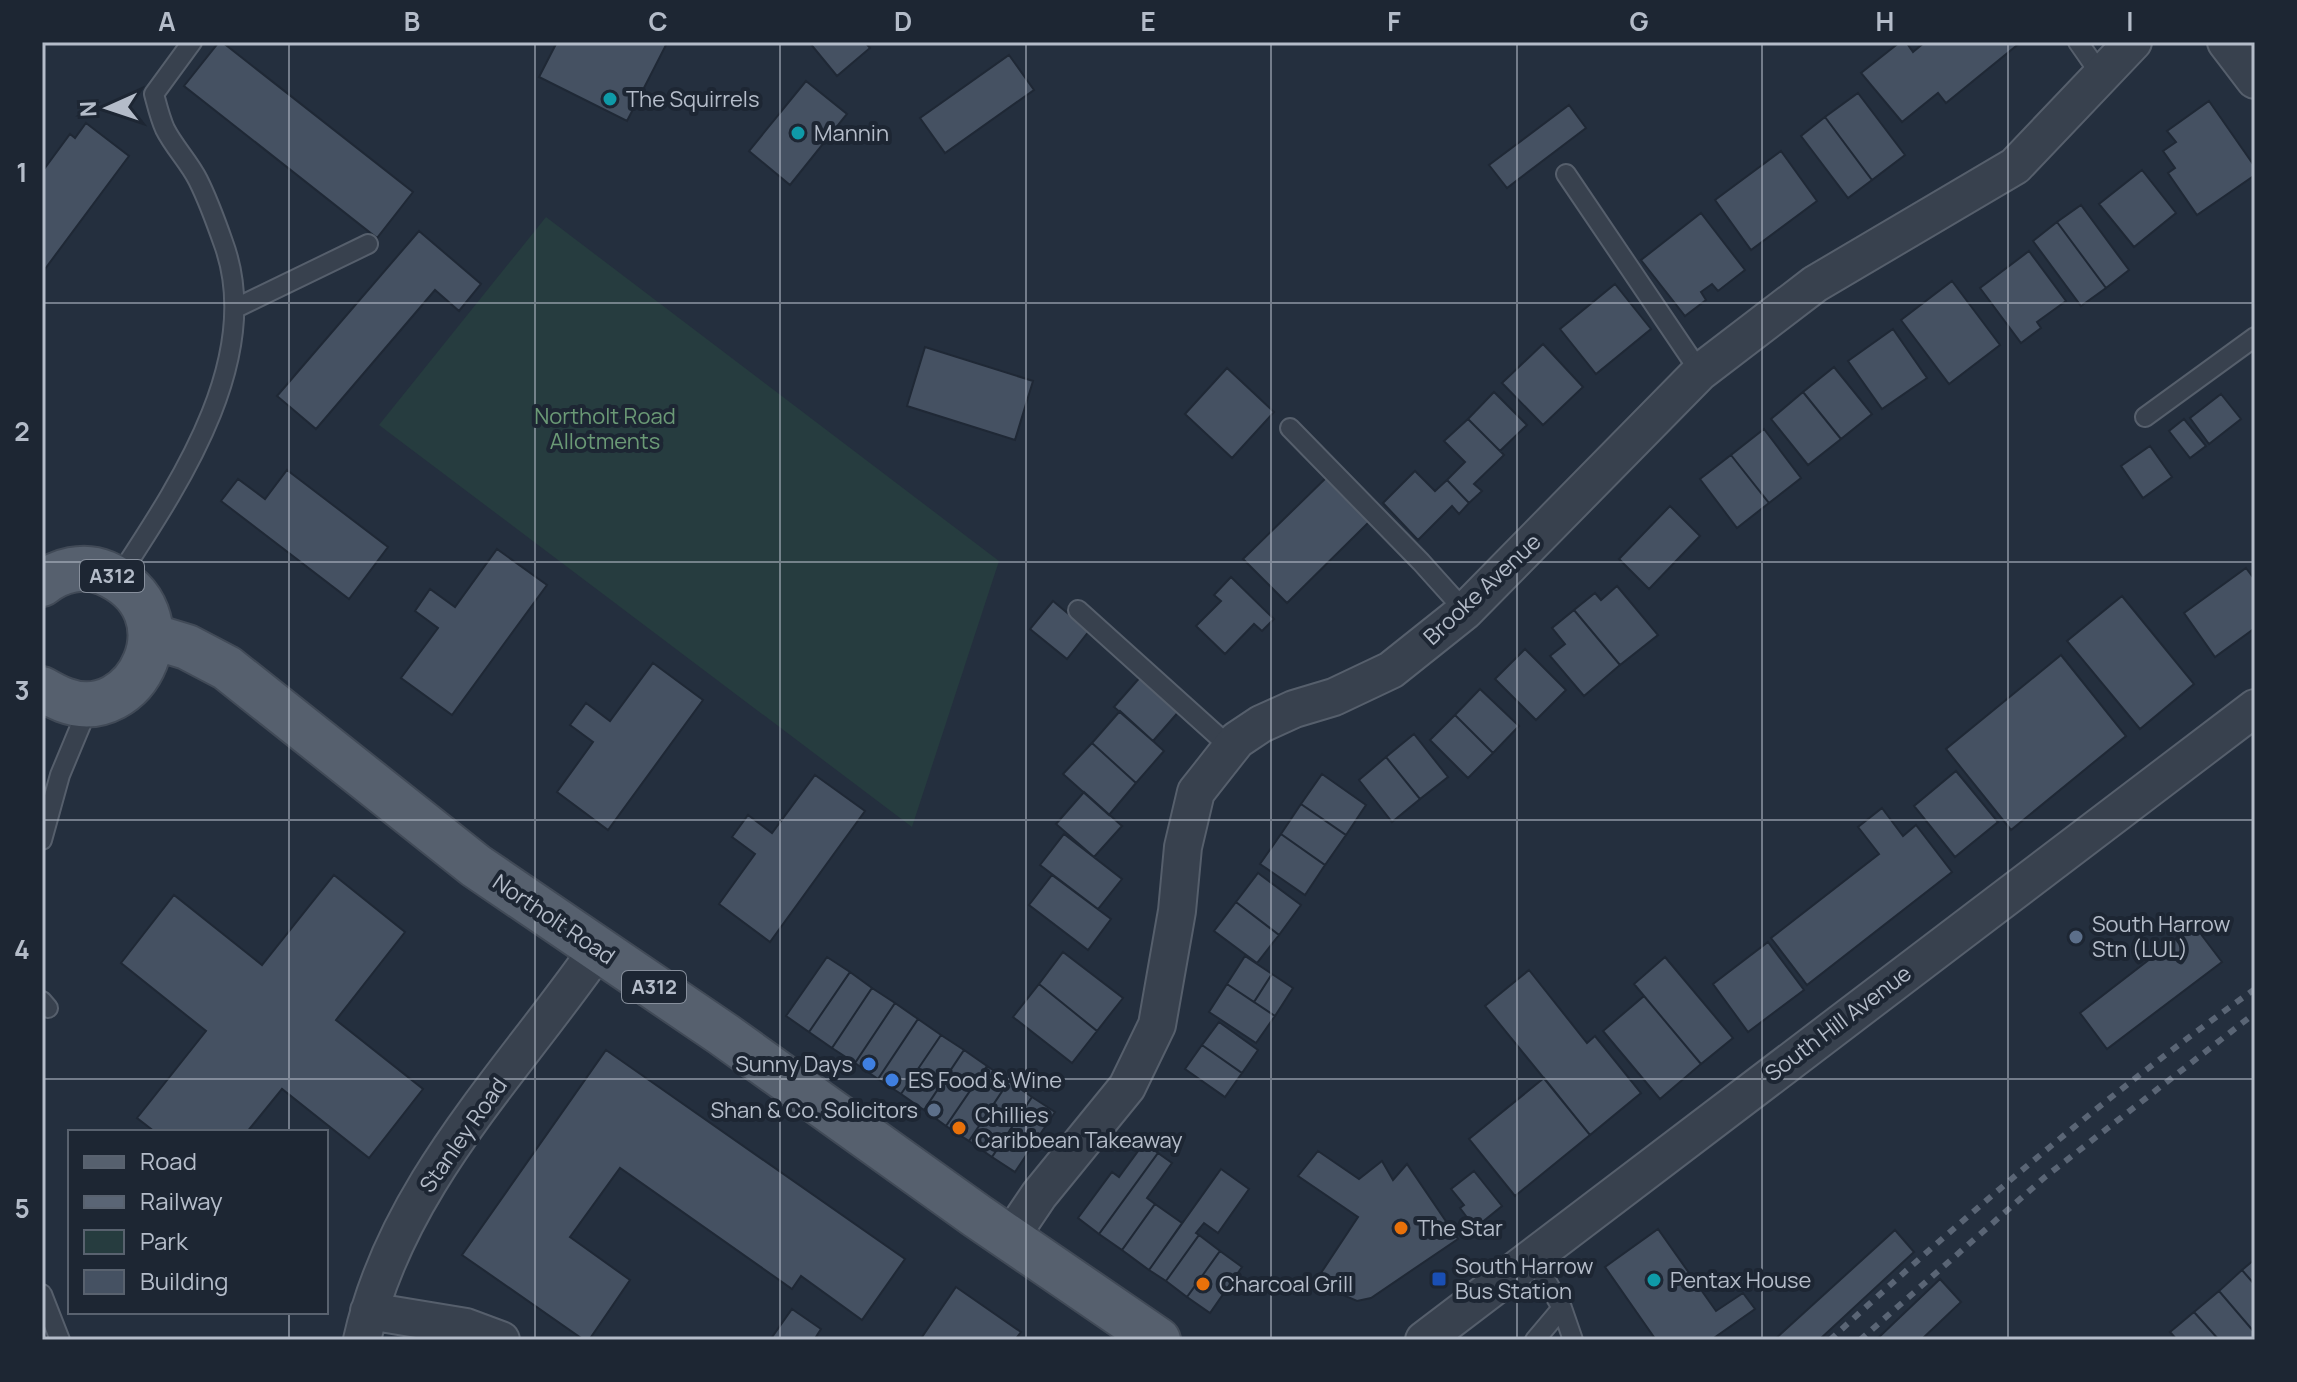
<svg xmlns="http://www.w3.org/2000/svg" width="2297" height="1382" font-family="Manrope,sans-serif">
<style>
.green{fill:#263c3f}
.building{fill:#455162;stroke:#1f2835;stroke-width:2}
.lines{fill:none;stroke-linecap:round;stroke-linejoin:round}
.lane-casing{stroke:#565f6c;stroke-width:22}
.street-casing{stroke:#565f6c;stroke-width:40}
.primary-casing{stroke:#414a57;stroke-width:48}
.lane{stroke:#38414e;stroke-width:18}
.street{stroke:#38414e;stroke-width:36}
.primary{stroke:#56606e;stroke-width:44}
.rail{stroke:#5a6575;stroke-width:6;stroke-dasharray:8 8;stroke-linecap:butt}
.grid{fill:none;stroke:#b4bcc9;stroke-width:2;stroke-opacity:0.55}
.culture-dot{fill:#0f9aa8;stroke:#1d2633;stroke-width:3}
.service-dot{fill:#5c6f8a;stroke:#1d2633;stroke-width:3}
.shop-dot{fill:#3f7fe0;stroke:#1d2633;stroke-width:3}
.food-dot{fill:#e8710a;stroke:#1d2633;stroke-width:3}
.transit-dot{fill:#1a4fb4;stroke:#1d2633;stroke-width:3}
.labels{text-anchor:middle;stroke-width:8;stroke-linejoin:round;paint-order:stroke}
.shield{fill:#1d2633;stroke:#878f9c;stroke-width:2}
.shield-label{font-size:20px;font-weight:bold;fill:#b4bcc9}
.poi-label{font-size:22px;fill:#b4bcc9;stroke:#1d2633;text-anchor:start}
.park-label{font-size:22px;fill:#6b9a76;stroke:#1d2633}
.street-label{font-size:22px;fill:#b4bcc9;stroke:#1d2633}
.neatline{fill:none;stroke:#b4bcc9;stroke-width:3}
.grid-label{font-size:26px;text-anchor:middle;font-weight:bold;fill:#b4bcc9}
</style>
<rect width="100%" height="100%" fill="#242f3e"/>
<path class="green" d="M546 217 999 561 912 827 379 425Z"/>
<path class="building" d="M219 42H222L413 192 377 238 184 86Z
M557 42H660L666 45 627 121 539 77Z
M809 42H865L870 48 837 76Z
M1900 42H1906L1913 52 1925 42H2021L1946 103 1938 93 1902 122 1861 73Z
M1009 55 1034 90 945 153 920 118Z
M806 81 847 114 790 185 749 151Z
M1858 93 1905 155 1872 180 1825 117Z
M2209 101 2255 167V175L2197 215 2168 173 2175 168 2163 151 2176 142 2167 131Z
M1569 105 1586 128 1507 188 1489 165Z
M1825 117 1872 180 1848 198 1801 136Z
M86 123 129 156 42 273V172L70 134 75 138Z
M1781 151 1817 201 1751 250 1715 200Z
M2142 170 2176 213 2134 247 2099 204Z
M2081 205 2129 270 2106 288 2057 222Z
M1701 213 1745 270 1718 291 1712 284 1701 292 1706 300 1685 316 1641 260Z
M2057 222 2106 288 2081 306 2033 241Z
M419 231 481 284 459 311 435 290 316 429 277 396Z
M2029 251 2066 301 2037 322 2041 328 2021 343 1980 288Z
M1952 281 2000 345 1949 384 1901 320Z
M1615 284 1651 329 1596 374 1560 329Z
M1893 329 1927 378 1882 409 1848 361Z
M1543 344 1583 387 1543 425 1502 383Z
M925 347 1033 381 1015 440 907 406Z
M1834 367 1872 414 1841 439 1803 392Z
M1227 368 1274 412 1232 458 1185 414Z
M1494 392 1527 425 1500 451 1468 419Z
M1803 392 1841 439 1808 465 1771 419Z
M2221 394 2241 419 2209 444 2190 418Z
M1468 419 1504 455 1474 484 1482 491 1469 503 1447 480 1465 462 1444 441Z
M2184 419 2206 446 2190 458 2169 431Z
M1764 429 1801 478 1769 503 1731 455Z
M2150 446 2172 477 2143 498 2121 466Z
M1731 455 1769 503 1737 528 1700 479Z
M287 470 388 547 349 599 221 501 238 479 265 499Z
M1415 471 1435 491 1447 480 1469 503 1459 514 1452 506 1418 540 1383 503Z
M1330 474 1373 518 1287 603 1243 559Z
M1670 506 1700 536 1649 589 1619 559Z
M497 549 547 585 452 715 401 678 438 628 415 611 430 589 455 607Z
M2246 568 2255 580V628L2215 657 2184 613Z
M1231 577 1274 619 1262 631 1254 624 1225 654 1196 626 1221 601 1214 595Z
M1617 586 1658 635 1620 665 1574 610 1595 593 1601 600Z
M2122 596 2194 684 2140 729 2067 641Z
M1053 601 1089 631 1067 659 1030 629Z
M1574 610 1620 665 1584 696 1550 656 1565 644 1552 628Z
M1525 649 1566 690 1536 720 1495 679Z
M2061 655 2126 736 2011 830 1946 749Z
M653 663 703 700 608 830 557 792 593 742 570 725 586 703 610 721Z
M1142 675 1181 709 1153 741 1114 707Z
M1480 689 1519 726 1493 753 1455 715Z
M1120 711 1164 751 1136 783 1092 743Z
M1455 715 1493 753 1468 778 1430 740Z
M1414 734 1448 777 1420 799 1386 757Z
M1092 743 1136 783 1109 815 1063 774Z
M1386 757 1420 799 1392 822 1359 780Z
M1956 771 1998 822 1955 857 1914 806Z
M1322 774 1366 805 1346 835 1301 804Z
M815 775 865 811 770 942 719 904 755 854 732 837 748 815 772 833Z
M1084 792 1122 826 1094 857 1056 824Z
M1301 804 1346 835 1325 865 1281 834Z
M1882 808 1903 836 1916 825 1952 872 1807 985 1771 938 1879 854 1858 827Z
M1064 834 1122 879 1098 909 1040 865Z
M1281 834 1325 865 1305 895 1260 864Z
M1258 873 1301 905 1279 935 1236 902Z
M334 875 405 932 336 1020 423 1089 369 1158 282 1089 247 1132H155L137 1118 206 1031 121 963 174 895 262 965Z
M1052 875 1111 919 1088 950 1029 905Z
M1236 902 1279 935 1257 963 1214 931Z
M2194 925 2222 962 2107 1049 2080 1013Z
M1768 942 1804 990 1748 1032 1713 984Z
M1063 952 1123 998 1097 1031 1039 984Z
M1245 956 1272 974 1254 1002 1227 984Z
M827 957 850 972 809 1032 786 1016Z
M1665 957 1733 1038 1701 1064 1634 984Z
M1529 970 1587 1043 1595 1036 1641 1093 1590 1135 1485 1006Z
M850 972 872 988 832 1048 809 1032Z
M1272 974 1293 988 1275 1016 1254 1002Z
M1039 984 1097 1031 1072 1063 1013 1017Z
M1227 984 1275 1016 1256 1043 1209 1012Z
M872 988 895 1003 855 1063 832 1048Z
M1644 996 1701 1064 1660 1099 1603 1031Z
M895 1003 918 1019 878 1079 855 1063Z
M918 1019 941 1035 901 1094 878 1079Z
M1219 1022 1258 1050 1242 1073 1202 1045Z
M941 1035 964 1050 924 1110 901 1094Z
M1202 1045 1242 1073 1225 1097 1185 1069Z
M606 1050 905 1259 862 1320 801 1276 792 1289 620 1168 570 1237 630 1280 589 1340H584L462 1255Z
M964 1050 987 1066 946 1126 924 1110Z
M987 1066 1009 1081 969 1141 946 1126Z
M1544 1078 1590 1135 1515 1196 1469 1139Z
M1009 1081 1032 1097 992 1157 969 1141Z
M1032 1097 1055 1112 1015 1172 992 1157Z
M1144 1143 1158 1153 1099 1234 1078 1218 1112 1172 1119 1177Z
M1318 1151 1359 1179 1382 1161 1393 1180 1407 1164 1458 1239 1371 1298 1357 1301 1343 1295 1319 1276 1358 1217 1298 1176Z
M1158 1153 1172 1163 1147 1198 1155 1204 1122 1250 1099 1234Z
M1221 1169 1249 1189 1218 1233 1204 1223 1196 1233 1199 1235 1166 1281 1149 1270Z
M1474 1171 1502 1206 1475 1228 1460 1208 1464 1205 1451 1189Z
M1155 1204 1182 1223 1149 1270 1122 1250Z
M1658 1229 1716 1311 1743 1293 1755 1309 1711 1340H1656L1605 1267Z
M1895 1230 1914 1252 1819 1340H1774Z
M1199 1235 1220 1251 1187 1297 1166 1281Z
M1220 1251 1242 1267 1210 1313 1187 1297Z
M2255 1259V1285L2242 1270Z
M2242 1270 2255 1285V1333L2219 1291Z
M1940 1279 1961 1302 1921 1340H1876Z
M956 1287 1021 1332 1015 1340H920Z
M2219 1291 2255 1333V1340H2219L2194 1312Z
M792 1309 821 1329 814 1340H770Z
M2194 1312 2219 1340H2177L2170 1332Z"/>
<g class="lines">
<g class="lane-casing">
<path id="lane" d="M2078 42 2101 75
M1566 174 1700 372
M236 308 368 244
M2145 417 2255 337
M1290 428 1421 562 1465 611
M118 578C178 486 266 357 223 242 216 222 208 200 198 180 189 162 174 147 165 129 160 118 157 105 154 94L192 42
M1078 610 1230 747
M42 840 60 775 90 703
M42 1001 48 1008
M1532 1256 1562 1308 1573 1340
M42 1294 60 1340
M1535 1340 1562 1308"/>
</g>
<g class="street-casing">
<path id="street" d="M2226 42 2255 80
M1010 1238 1039 1195 1127 1087 1157 1025 1177 911 1183 847 1196 792 1237 740 1261 724 1294 709 1334 697 1391 670 1465 611 1700 372 1815 284 2015 166 2133 42
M369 1311 466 1327 501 1340
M362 1340C396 1187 511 1074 598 949
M1424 1340 2255 708"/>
</g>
<g class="primary-casing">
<path id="primary" d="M42 584C59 570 84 564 105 573 194 611 137 728 64 700 56 697 49 693 42 689
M151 636 187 647 227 668 476 866 723 1034 977 1216 1158 1340"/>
</g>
<use href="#lane" class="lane"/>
<use href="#street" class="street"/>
<use href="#primary" class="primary"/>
<path class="rail" d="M1830 1340C1963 1217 2107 1094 2255 989
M1860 1340 2045 1177 2255 1013"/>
</g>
<path class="grid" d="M289 42V1132M535 42V1340M780 42V1340M1026 42V1340M1271 42V1340M1517 42V1340M1762 42V1340M2008 42V1340M42 303H2255M42 562H2255M42 820H2255M42 1079H2255M289 1312V1340"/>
<g class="culture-dot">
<circle cx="610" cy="99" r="8"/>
<circle cx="798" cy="133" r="8"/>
<circle cx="1654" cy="1280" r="8"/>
</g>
<g class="service-dot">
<circle cx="2076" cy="937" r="8"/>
<circle cx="934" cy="1110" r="8"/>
</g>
<g class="shop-dot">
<circle cx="869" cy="1064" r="8"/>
<circle cx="892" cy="1080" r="8"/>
</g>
<g class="food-dot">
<circle cx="959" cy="1128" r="8"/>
<circle cx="1401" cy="1228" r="8"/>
<circle cx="1203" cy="1284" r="8"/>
</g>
<rect class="transit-dot" x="1431" y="1271" width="16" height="16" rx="4"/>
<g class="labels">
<g class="shield">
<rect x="80" y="560" width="64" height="32" rx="6"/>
<rect x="622" y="971" width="64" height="32" rx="6"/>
</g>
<g class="shield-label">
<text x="112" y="583">A312</text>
<text x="654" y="994">A312</text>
</g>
<g class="poi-label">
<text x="626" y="107">The Squirrels</text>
<text x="814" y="141">Mannin</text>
<text x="2092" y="932">South Harrow<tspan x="2092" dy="25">Stn (LUL)</tspan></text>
<text x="853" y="1072" text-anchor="end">Sunny Days</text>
<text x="908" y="1088">ES Food &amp; Wine</text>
<text x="918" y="1118" text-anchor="end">Shan &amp; Co. Solicitors</text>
<text x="975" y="1123">Chillies<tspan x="975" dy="25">Caribbean Takeaway</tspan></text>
<text x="1417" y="1236">The Star</text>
<text x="1455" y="1274">South Harrow<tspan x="1455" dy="25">Bus Station</tspan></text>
<text x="1670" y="1288">Pentax House</text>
<text x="1219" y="1292">Charcoal Grill</text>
</g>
<g class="park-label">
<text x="605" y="424">Northolt Road<tspan x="605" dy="25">Allotments</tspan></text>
</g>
<g class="street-label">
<text transform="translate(1482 589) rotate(-43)" y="8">Brooke Avenue</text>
<text transform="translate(554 919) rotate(34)" y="8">Northolt Road</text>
<text transform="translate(1838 1023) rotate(-37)" y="8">South Hill Avenue</text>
<text transform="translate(463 1135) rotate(-55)" y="8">Stanley Road</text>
</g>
</g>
<rect width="2297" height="1382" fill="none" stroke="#1d2633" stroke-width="88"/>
<rect x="68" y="1130" width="260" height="184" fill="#1d2633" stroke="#59626f" stroke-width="2"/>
<rect x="84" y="1156" width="40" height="12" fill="#56606e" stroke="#59626f" stroke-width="2"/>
<text x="140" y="1170" font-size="24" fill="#b4bcc9">Road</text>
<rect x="84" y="1196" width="40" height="12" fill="#5a6575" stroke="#59626f" stroke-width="2"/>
<text x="140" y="1210" font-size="24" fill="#b4bcc9">Railway</text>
<rect x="84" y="1230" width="40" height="24" fill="#263c3f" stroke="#59626f" stroke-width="2"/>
<text x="140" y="1250" font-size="24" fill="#b4bcc9">Park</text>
<rect x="84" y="1270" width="40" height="24" fill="#455162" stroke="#59626f" stroke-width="2"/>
<text x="140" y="1290" font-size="24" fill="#b4bcc9">Building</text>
<g transform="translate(108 108) rotate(267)" stroke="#1d2633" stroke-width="6" paint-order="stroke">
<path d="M0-6L14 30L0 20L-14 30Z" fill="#b4bcc9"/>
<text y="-12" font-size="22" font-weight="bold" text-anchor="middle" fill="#b4bcc9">N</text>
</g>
<rect x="44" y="44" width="2209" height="1294" class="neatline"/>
<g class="grid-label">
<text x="167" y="31">A</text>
<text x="412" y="31">B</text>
<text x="658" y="31">C</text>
<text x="903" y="31">D</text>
<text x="1148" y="31">E</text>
<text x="1394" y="31">F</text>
<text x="1639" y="31">G</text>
<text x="1885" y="31">H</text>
<text x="2130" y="31">I</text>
<text x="22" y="182">1</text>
<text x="22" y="441">2</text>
<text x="22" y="700">3</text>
<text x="22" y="959">4</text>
<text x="22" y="1218">5</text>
</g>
</svg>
